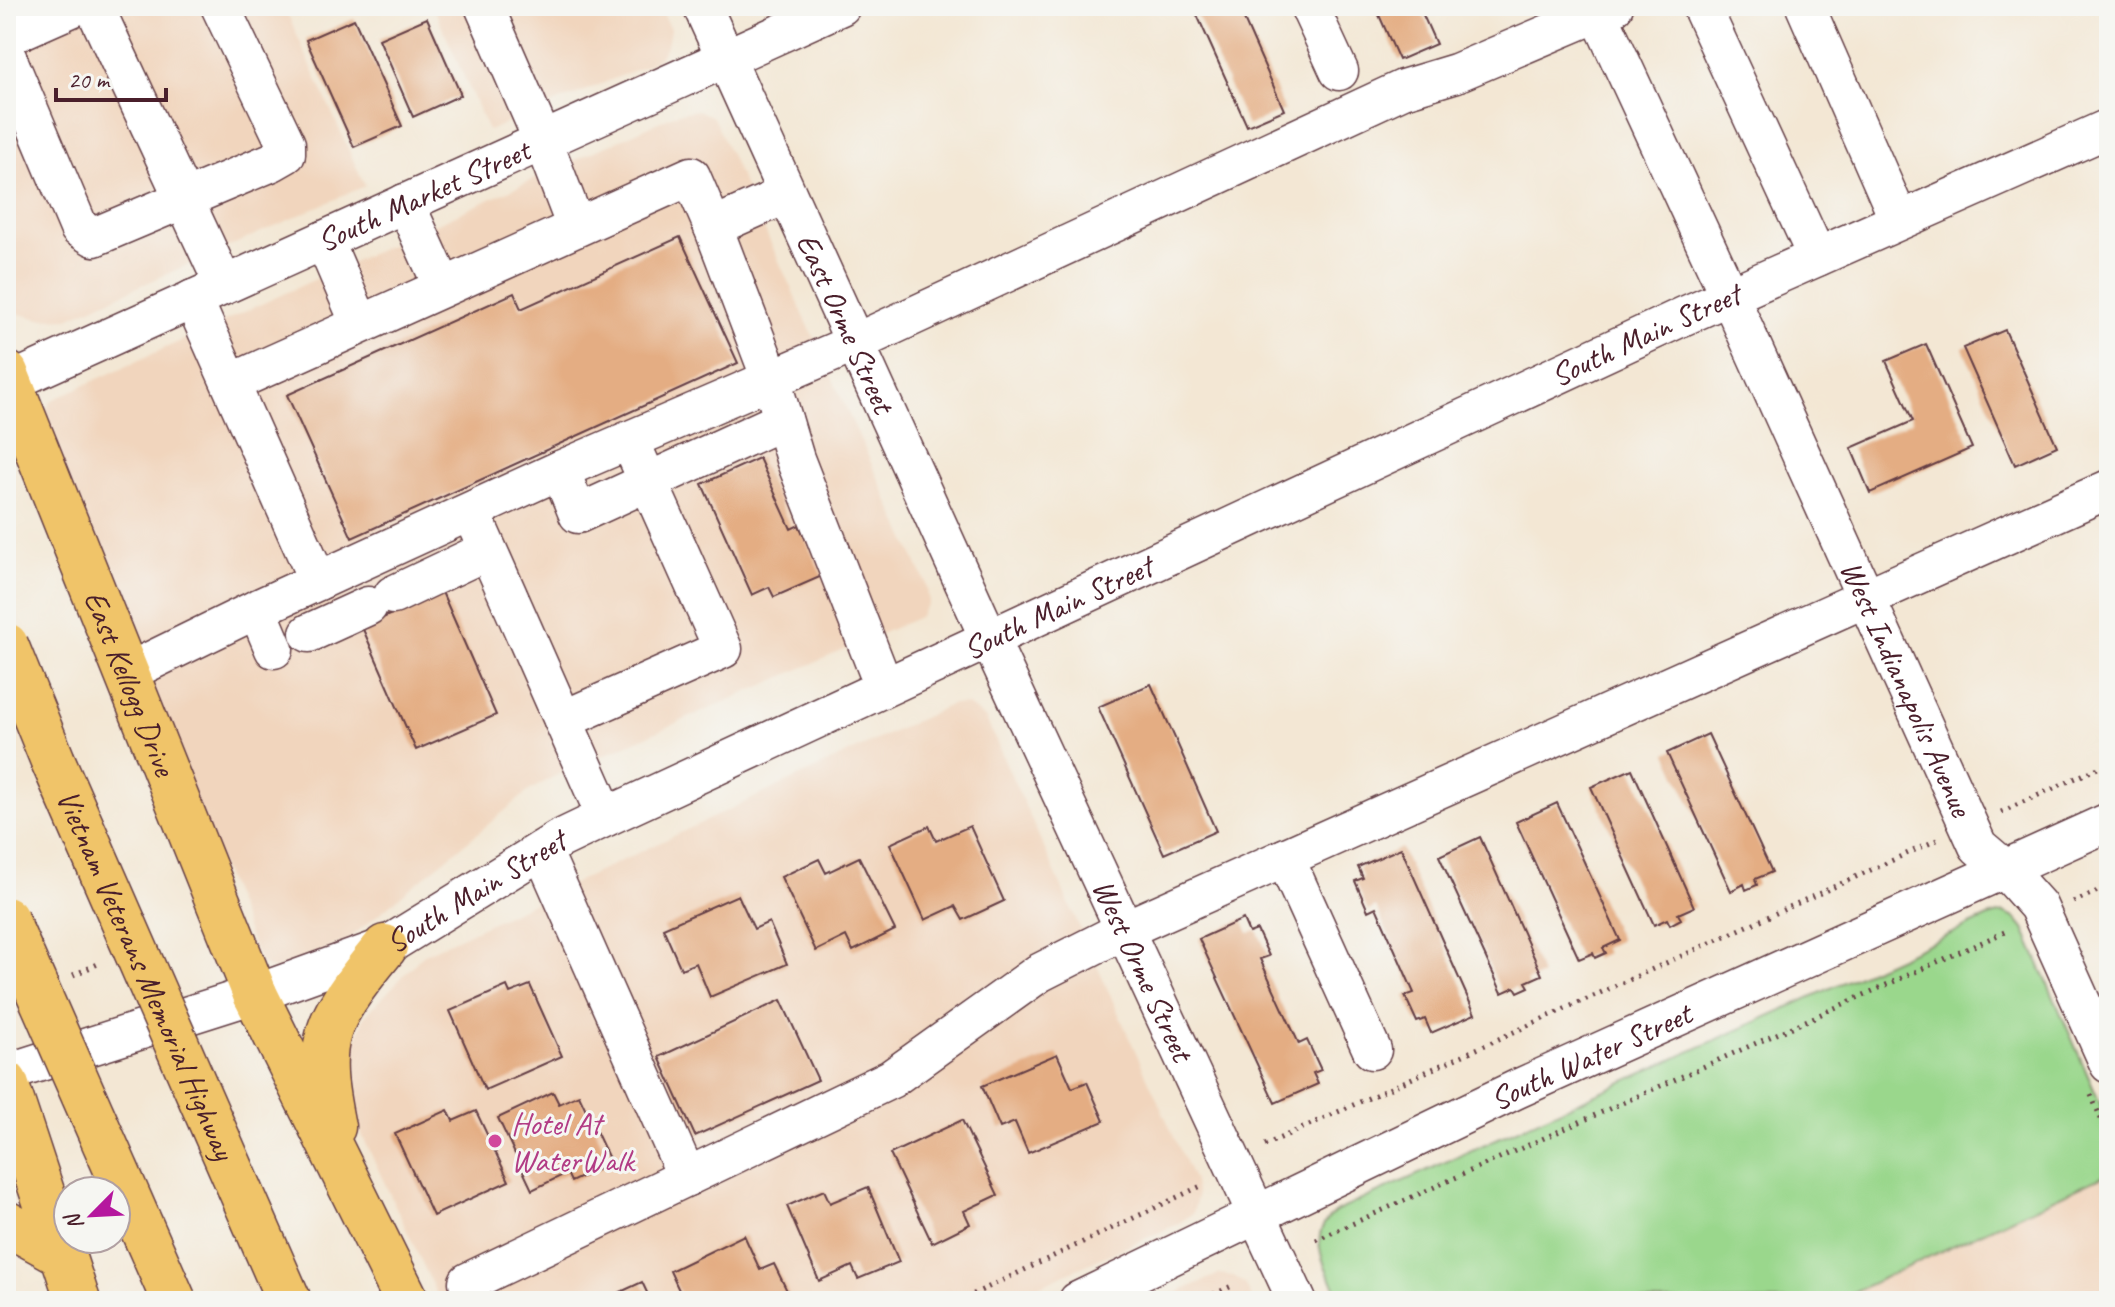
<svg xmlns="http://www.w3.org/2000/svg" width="2115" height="1307" font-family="Caveat,sans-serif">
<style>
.built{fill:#f1d5bd}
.green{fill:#9ad78c;stroke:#727b5c;stroke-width:2}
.building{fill:#e4ad83}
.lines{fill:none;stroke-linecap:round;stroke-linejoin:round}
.minor-casing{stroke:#633d44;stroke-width:41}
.major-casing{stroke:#633d44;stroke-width:47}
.highway-casing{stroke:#633d44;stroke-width:47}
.path{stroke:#633d44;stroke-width:5;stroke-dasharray:2 6;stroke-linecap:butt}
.minor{stroke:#fff;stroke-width:38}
.major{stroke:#f0c469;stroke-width:44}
.highway{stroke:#f0c469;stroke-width:44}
.highway-bridge-casing{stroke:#633d44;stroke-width:47;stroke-linecap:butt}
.highway-bridge{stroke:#f0c469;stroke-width:44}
.hotel-dot{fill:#d1479c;stroke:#f6f6f2;stroke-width:3}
.labels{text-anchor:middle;stroke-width:6;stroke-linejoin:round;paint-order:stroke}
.street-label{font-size:32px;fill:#4a1f2b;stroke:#f6f6f2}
.hotel-label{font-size:32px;fill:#b23c85;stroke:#f6f6f2;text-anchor:start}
</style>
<rect width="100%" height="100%" fill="#f6f6f2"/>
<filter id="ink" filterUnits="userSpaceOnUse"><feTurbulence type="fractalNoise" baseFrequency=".0125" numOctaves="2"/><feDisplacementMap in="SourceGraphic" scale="16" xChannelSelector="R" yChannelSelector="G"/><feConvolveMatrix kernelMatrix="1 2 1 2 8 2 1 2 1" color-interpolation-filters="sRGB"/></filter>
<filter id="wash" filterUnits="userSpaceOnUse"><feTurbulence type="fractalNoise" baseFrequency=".006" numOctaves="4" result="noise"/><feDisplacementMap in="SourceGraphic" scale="32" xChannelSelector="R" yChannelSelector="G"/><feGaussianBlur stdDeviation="1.8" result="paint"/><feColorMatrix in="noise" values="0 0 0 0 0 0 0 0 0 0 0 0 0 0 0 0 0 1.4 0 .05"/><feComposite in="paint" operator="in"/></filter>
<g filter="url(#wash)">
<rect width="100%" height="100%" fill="#f3e7d4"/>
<path class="built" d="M6 6H284L365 186 68 318 40 319 12 312 6 305Z
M433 6H660L670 29 667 45 660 57 647 65 488 131Z
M698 110 713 117 926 583 929 602 919 617 553 777 529 791 347 940 274 970 260 963 47 428 46 411 52 400 678 113Z
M952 704 967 705 986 719 1193 1179 1197 1197 1193 1213 1178 1224 1005 1301H440L348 1105 345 1067 364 1017 423 955Z
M2109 1173V1301H1834Z
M1219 1274 1234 1276 1246 1285 1253 1301H1159Z"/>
<path class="green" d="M2003 913 2015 918 2024 929 2109 1124V1173L1834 1301H1342C1328 1271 1302 1235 1337 1211L1988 917Z"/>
<g id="blocks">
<path class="building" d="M1193 6H1238L1284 110 1247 126Z
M1375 6H1419L1436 44 1399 60Z
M427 18 461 95 413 117 379 39Z
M354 19 402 126 354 147 306 40Z
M680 237 738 363 352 538 287 395 514 293 521 309Z
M2005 330 2057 446 2015 465 1963 348Z
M1926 344 1972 448 1870 493 1851 448 1913 421 1886 361Z
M759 458 791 529 799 525 822 576 774 597 769 587 752 595 702 484Z
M442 592 496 715 416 750 362 627Z
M1151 684 1216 831 1164 854 1098 707Z
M1708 734 1772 872 1755 879 1757 885 1746 890 1744 884 1731 891 1667 753Z
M1632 769 1694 907 1678 914 1681 919 1670 925 1667 919 1654 925 1591 787Z
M1557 803 1620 940 1603 948 1606 953 1595 958 1593 953 1579 959 1516 822Z
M929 826 936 841 970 826 1004 901 963 920 955 906 925 920 890 844Z
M1480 837 1542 975 1526 982 1529 987 1518 992 1515 987 1502 993 1439 856Z
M1401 848 1475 1014 1431 1033 1425 1019 1417 1022 1405 996 1414 993 1376 907 1368 911 1355 881 1363 878 1358 867Z
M859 857 895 930 853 951 846 936 816 951 781 877 819 859 826 873Z
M738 895 754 929 769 922 787 964 710 997 696 963 681 969 663 928Z
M1243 919 1249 933 1257 930 1269 956 1260 959 1299 1044 1307 1040 1321 1070 1313 1073 1318 1084 1275 1103 1199 939Z
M530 985 562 1056 485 1090 450 1011 507 986 510 993Z
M781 1000 818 1080 695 1136 659 1057Z
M1057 1054 1072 1088 1087 1082 1104 1121 1028 1153 1015 1122 1000 1128 982 1086Z
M553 1092 559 1104 579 1095 611 1163 571 1182 567 1173 532 1190 498 1118Z
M448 1110 453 1121 476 1111 509 1181 433 1216 395 1134Z
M962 1120 998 1195 964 1211 970 1224 932 1243 890 1154Z
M868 1187 899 1262 858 1279 852 1266 819 1281 787 1206 824 1190 830 1203Z
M744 1235 760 1270 774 1264 792 1301H684L670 1271Z
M642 1282 651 1301H601Z"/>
</g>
</g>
<g filter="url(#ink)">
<use href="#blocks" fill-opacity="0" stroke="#633d44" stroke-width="2"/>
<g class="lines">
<g class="minor-casing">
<g id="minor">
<path d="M94 6 224 285"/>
<path d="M484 6 543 141 576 227"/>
<path id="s1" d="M702 6 989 638 1297 1301"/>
<path d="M1309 6 1339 71"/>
<path id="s2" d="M1595 6 1729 295 1978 846 2005 869 2038 906 2109 1064"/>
<path d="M1701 6 1817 257"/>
<path d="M1805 6 1899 220"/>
<path d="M6 37 76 6"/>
<path d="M6 55 79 228 94 237 272 162 286 154V144L220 6"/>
<path d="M405 203 443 287"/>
<path d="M713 227 771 379 795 459 884 687"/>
<path d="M324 240 360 324"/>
<path d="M193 299 318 581"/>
<path d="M231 383 691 176 713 227 787 194"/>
<path id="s3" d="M6 384 841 6"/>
<path d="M560 470 578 514 783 420"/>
<path d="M471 512 606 817"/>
<path d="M393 595 486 551"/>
<path d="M257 609 274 649"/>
<path d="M309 633 368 606"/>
<path d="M126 673 257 609 560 470 855 343 1403 89 1456 73 1614 6"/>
<path d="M563 720 723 649 630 441"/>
<path d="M542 850 687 1177"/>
<path d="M1285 858 1372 1050"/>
<path id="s4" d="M6 1073 255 994 385 947 558 840 606 817 1684 316 2109 128"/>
<path d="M468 1282 891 1079 1039 973 1126 929 2109 489"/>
<path id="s5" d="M1078 1301 1517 1089 2109 822"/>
</g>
</g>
<g class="major-casing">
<g id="major">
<path id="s6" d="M6 373 255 994"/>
</g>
</g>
<g class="highway-casing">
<path id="highway" d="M255 994 407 1301
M6 1083 78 1301
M333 1127C327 1096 320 1063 329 1032 337 1005 367 969 385 947
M6 1223 64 1255"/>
</g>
<path class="path" d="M2001 812 2109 763
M2073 902 2109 886
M73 975 100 963
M2091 1095 2109 1138
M1265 1145 1937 840
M1316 1240 2009 930
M959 1301 1203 1185
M1199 1301 1234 1285"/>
<use href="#minor" class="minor"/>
<use href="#major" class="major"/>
<use href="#highway" class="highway"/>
<g class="highway-bridge-casing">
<g id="highway-bridge">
<path id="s7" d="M6 645 53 761 289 1301"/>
<path d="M6 919 174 1301"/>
</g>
</g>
<use href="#highway-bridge" class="highway-bridge"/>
</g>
</g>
<circle class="hotel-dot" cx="495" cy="1141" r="8"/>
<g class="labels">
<g class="street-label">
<text dy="11" stroke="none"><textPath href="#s3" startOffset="458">South Market Street</textPath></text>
<text dy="11" stroke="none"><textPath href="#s1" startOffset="348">East Orme Street</textPath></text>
<text dy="11" stroke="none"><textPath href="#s4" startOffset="1802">South Main Street</textPath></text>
<text dy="11" stroke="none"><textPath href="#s4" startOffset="1154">South Main Street</textPath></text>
<text dy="11" stroke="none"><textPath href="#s6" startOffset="334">East Kellogg Drive</textPath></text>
<text dy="11" stroke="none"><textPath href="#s2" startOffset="750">West Indianapolis Avenue</textPath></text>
<text dy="11" stroke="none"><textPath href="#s4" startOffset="506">South Main Street</textPath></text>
<text dy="11" stroke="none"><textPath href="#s1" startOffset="1060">West Orme Street</textPath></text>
<text dy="11" stroke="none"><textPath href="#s7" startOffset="358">Vietnam Veterans Memorial Highway</textPath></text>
<text dy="11" stroke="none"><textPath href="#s5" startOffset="568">South Water Street</textPath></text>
</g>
<g class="hotel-label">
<text x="511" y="1134">Hotel At<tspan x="511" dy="37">WaterWalk</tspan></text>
</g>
</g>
<rect width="2115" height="1307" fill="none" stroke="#f6f6f2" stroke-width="32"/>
<g transform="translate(92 1215) rotate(246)"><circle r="38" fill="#f6f6f2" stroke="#b1a0a2" stroke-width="2"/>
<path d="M0-6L14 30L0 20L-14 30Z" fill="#b5179e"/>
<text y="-12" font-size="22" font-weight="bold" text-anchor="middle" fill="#4a1f2b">N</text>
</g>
<path d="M56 88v12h110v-12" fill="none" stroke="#4a1f2b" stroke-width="4"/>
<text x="68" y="88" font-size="24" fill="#4a1f2b" stroke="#f6f6f2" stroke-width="6" paint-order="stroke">20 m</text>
</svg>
